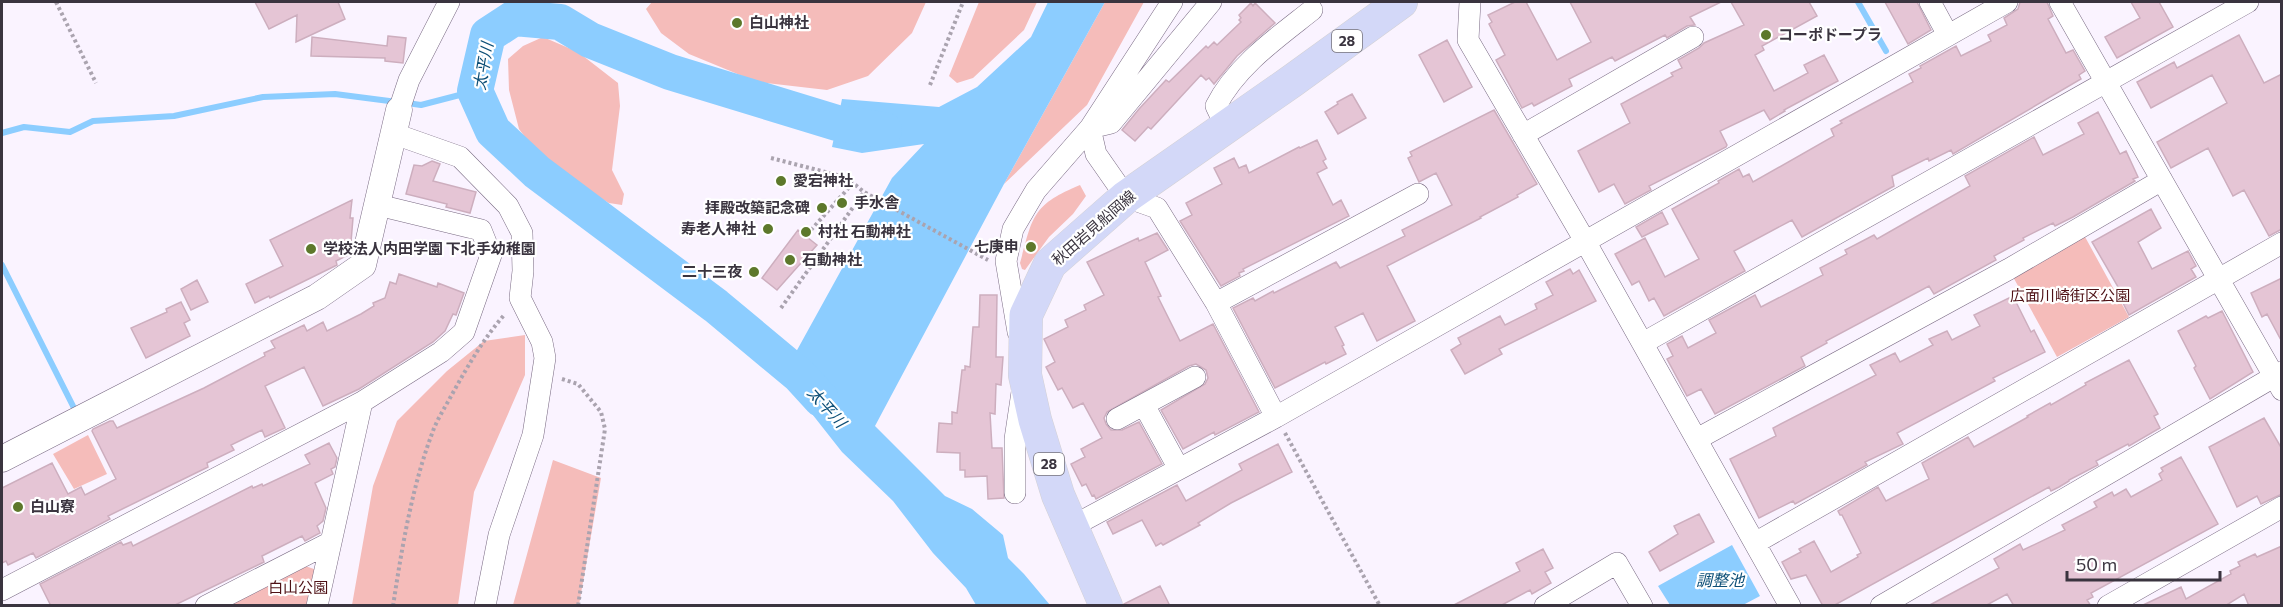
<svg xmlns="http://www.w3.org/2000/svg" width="2283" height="607" font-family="Commissioner,'Noto Sans JP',sans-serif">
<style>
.green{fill:#f5bcba}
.water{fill:#8ccdff}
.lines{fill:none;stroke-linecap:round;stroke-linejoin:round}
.stream{stroke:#8ccdff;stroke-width:6}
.river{stroke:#8ccdff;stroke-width:36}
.building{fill:#e5c5d5;stroke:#cdaebe;stroke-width:1.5}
.minor-casing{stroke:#796a83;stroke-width:22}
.tertiary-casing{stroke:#796a83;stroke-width:27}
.primary-casing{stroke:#d4d2d5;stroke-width:34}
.path{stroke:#aaa3af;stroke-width:4;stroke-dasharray:3 3;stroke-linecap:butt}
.minor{stroke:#fff;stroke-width:21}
.tertiary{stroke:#fff;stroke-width:26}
.primary{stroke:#d3d8f8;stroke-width:33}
.poi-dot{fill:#5d782b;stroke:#fff;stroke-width:2}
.labels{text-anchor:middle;stroke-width:4.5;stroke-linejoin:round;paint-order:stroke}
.shield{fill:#fff;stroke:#757179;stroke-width:1.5}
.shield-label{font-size:14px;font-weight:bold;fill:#3a343f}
.poi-label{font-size:15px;font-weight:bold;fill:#3a343f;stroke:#fff;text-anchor:start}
.street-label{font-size:15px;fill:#3a343f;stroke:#fff}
.park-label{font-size:15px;fill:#4e1115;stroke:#fff}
.water-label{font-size:16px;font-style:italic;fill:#0d4f77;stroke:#fff}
</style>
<rect width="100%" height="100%" fill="#faf3ff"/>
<path class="green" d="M652 2H926L912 33 868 76 827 90 757 82 689 54 661 33 646 9Z
M979 2H1037L1024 30 973 78 957 83 949 76Z
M1105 2H1144L1087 105 1004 184Z
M543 37 578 52 618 83 620 106 612 170 624 194 622 205 609 203 549 169 519 129 509 90 508 59 523 46Z
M1080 185 1086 196 1073 214 1049 237 1025 270 1022 269 1020 263C1033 216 1032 205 1080 185Z
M2084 235 2129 317 2057 357 2012 275Z
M525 335V375L474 492 458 605H352L373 486 397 421 447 371 484 341Z
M88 435 107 474 74 489 53 454Z
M553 460 601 478 579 605H513Z
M305 566 320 571 312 605 229 606Z"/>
<path class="water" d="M1048 2H1105L1004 184 875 426 945 496 972 509 1003 535 1008 558 1024 574 1050 605H976L966 588 933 553 893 501 842 452 779 372 796 352 892 178 924 144 862 153 832 147 842 99 939 107 977 87 1031 37Z
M1732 545 1760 596 1743 605H1670L1658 586Z"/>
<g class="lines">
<path class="stream" d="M1858 2 1886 51
M407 103 421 105 475 91
M2 133 24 127 70 132 93 121 174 116 263 97 335 94 397 102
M2 265 74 408"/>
<path class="river" d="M821 399 800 376 716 306 537 172 493 131 475 91 488 35 514 18 560 22 590 40 670 72 837 123 884 130"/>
</g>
<path class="building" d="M255 2H338L345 19 296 42 297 15 269 29Z
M1515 2H1526L1557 60 1591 42 1570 2H1721L1690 17 1695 25 1687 26 1667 38 1665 35 1615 61 1612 57 1569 79 1572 86 1534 106 1532 103 1522 108 1496 60 1505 55 1489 24 1492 22 1488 15Z
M1731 2H1809L1817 16 1762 46 1764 50 1755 55 1774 91 1808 73 1804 65 1824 55 1838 81 1784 110 1785 111 1770 120 1764 110 1720 131 1727 145 1726 147 1649 186 1651 190 1625 204 1614 184 1599 192 1578 151 1630 123 1621 104 1673 76 1671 73 1682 68 1678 60 1699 48 1704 43 1744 25Z
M1885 2H1917L1931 30 1908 44Z
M2020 2H2047L2053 16 2048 19 2066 53 2073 50 2085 71 2079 75 2081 79 1953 154 1951 150 1929 161 1928 158 1892 176 1894 186 1802 237 1792 220 1734 251 1745 271 1664 316 1654 298 1649 301 1639 281 1632 285 1615 254 1645 238 1665 277 1699 259 1672 209 1719 183 1718 181 1739 169 1743 177 1749 174 1753 182 1834 136 1831 129 1842 123 1840 121 1913 82 1909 74 1921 68 1920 66 1956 46 1961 56 1991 41 1988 35 2007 25 2004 18 2018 9Z
M2131 2H2159L2173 27 2117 58 2105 37 2140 18Z
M1251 3 1253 6 1255 3 1275 23 1237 56 1214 84 1209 78 1206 80 1201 75 1151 129 1148 127 1135 141 1122 130 1139 109 1166 80 1169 82 1206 46 1208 48 1214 42 1217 45 1241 22 1239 20 1241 18 1239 15Z
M2239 35 2264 83 2282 74V229L2269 236 2244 190 2233 196 2208 148 2171 168 2157 142 2227 103 2212 75 2151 108 2137 82 2174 62 2177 68Z
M388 36 406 38 403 63 385 61V58L311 56 312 37 387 46Z
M1447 40 1472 87 1444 102 1419 55Z
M1352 94 1366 118 1338 134 1325 112 1338 104 1337 102Z
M1494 110 1537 184 1517 195 1518 197 1480 217 1481 218 1387 266 1415 321 1377 341 1363 313 1335 327 1344 345 1342 346 1346 354 1326 364 1325 362 1275 388 1233 308 1253 298 1255 301 1273 291 1274 293 1336 262 1340 268 1405 236 1402 230 1452 205 1436 173 1419 182 1408 158 1412 156 1410 152Z
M2098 112 2120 154 2126 151 2138 177 2133 179 2135 181 2073 217 2055 226 2053 223 2023 238 2024 240 1994 256 1996 260 1934 294 1929 286 1826 341 1827 343 1801 357 1805 366 1715 414 1701 389 1687 396 1667 359 1673 356 1667 344 1682 336 1688 348 1716 333 1709 320 1755 295 1761 307 1823 275 1820 268 1847 254 1845 250 1874 235 1877 239 1970 186 1965 176 2034 137 2043 155 2084 134 2078 123Z
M1317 140 1326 159 1323 161 1327 168 1317 173 1333 205 1341 200 1349 216 1243 269 1244 271 1239 273 1240 276 1221 286 1180 221 1192 215 1186 203 1222 184 1214 168 1234 158 1239 168 1246 165 1249 173 1299 147 1300 148Z
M432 161 440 164 433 181 476 192 470 213 446 207 447 204 406 194 414 165 422 166Z
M352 200 350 218H353L350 254 336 261 337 265 270 298 269 296 255 303 246 284 283 266 270 240Z
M2151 209 2161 228 2138 242 2152 269 2188 251 2196 266 2191 269 2196 277 2129 315 2118 293 2121 292 2092 242Z
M1662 212 1668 224 1642 237 1636 227Z
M798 230 817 245 777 290 762 278Z
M1157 233 1168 250 1145 262 1161 296 1158 297 1180 341 1213 324 1259 412 1215 435 1214 432 1183 449 1161 410 1205 384 1208 378 1206 370 1196 364 1189 366 1107 412 1104 418 1106 424 1111 430H1122L1139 422 1162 464 1096 499 1094 495 1092 496 1086 484 1082 486 1071 464 1085 457 1081 449 1102 438 1083 403 1073 408 1062 388 1058 390 1046 367 1055 362 1044 339 1068 327 1065 320 1086 310 1084 305 1104 295 1087 262 1138 238 1139 241Z
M1570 269 1573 274 1579 270 1596 301 1499 349 1502 354 1465 374 1451 350 1461 344 1458 338 1500 316 1505 325 1537 309 1535 304 1553 295 1546 282Z
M399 274 437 287 438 283 464 293 456 315 453 314 445 331 433 342 359 389 323 406 304 367 265 386 285 428 265 437 262 430 231 445 234 450 207 463 208 467 108 516 110 519 36 558 33 553 8 565 6 561 2 563V488L52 463 68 494 81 487 85 495 116 479 92 431 93 429 110 421H113L117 428 204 388 265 356 264 353 275 348 271 341 304 325 307 331 323 322 327 331 361 314 374 306 373 303 385 298 390 282 396 284Z
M2282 278V342L2267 314 2262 317 2251 293Z
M197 280 208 302 191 310 181 289Z
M980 295H997L996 357H1003L1001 385 996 384 995 414 990 413 992 448H1002L1004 498 988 499 987 476 965 477V470H960V453L937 452 939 423 952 424V412L957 413 962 370H965V366L970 367 973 327H979Z
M2013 296 2031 332 2034 330 2045 352 1993 378 1995 381 1897 433 1903 444 1865 462 1867 465 1795 504 1793 501 1759 518 1730 459 1776 436 1773 428 1876 375 1870 365 1895 353 1900 362 1933 345 1929 339 1947 331 1952 340 1980 326 1974 315Z
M181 302 190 320 184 323 190 336 146 358 131 328 167 312 166 309Z
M2222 311 2253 372 2210 399 2194 368 2196 366 2178 331 2206 316 2208 318Z
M2129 360 2158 414 2154 416 2160 428 2129 446 2128 444 2096 461 2098 465 2069 480V481L2059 487 2051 491 2049 487 1833 606H1823L1806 575 1791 579 1782 562 1801 552 1799 549 1814 541 1831 572 1858 557 1857 555 1861 553 1842 515H1840L1838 511 1878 487 1886 501 1929 479 1922 463 1968 437 1974 447 2028 417 2027 416 2050 403 2051 405 2086 385 2085 383Z
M2264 418 2282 449V494L2261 504 2257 496 2237 507 2209 447Z
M329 443 337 458 335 467 331 469 333 474 315 483 326 508 323 521 317 526 320 533 305 541 302 536 262 556 264 562 173 606H51L40 584 121 542 123 545 131 542 133 546 252 486 253 488 262 484 263 486 310 464 305 455Z
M1278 444 1292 472 1231 503 1198 523 1200 525 1163 545 1161 543 1156 546 1142 520 1113 534 1107 522 1177 485 1186 501 1242 470 1239 464Z
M2181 457 2218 524 2091 593 2093 597 2087 600 2091 606H2014L2007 594 1985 606H1928L1999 568 1994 559 2020 544 2023 550 2065 530 2062 525 2097 507 2094 502 2112 492 2114 496 2126 489 2131 497 2162 480 2159 474 2163 471 2161 468Z
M1699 514 1714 542 1660 571 1649 552 1678 534 1674 526Z
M2282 546V606H2249L2244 594 2225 606H2141L2181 587 2186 599 2231 574 2230 571 2240 566 2238 562 2255 554 2257 557Z
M1543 549 1553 568 1545 572 1551 583 1532 594 1530 590 1500 606H1452L1520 571 1516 563Z
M1160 586 1170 606H1124V604Z"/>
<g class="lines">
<g class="minor-casing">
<path id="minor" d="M1172 2 1090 128 1096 154 1126 197 1157 208 1216 303 1276 417
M1470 2 1468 40 1585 241 1790 606
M1930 2 1948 35
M2060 2 2282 390
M399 110 409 80 449 2
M1226 127 1216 106C1236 66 1278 37 1312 10
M392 133 460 157 508 206 522 233 523 271 520 298 542 342 545 358 533 435 499 535 485 606
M1523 135 1693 37
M1216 303 1418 194
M1018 332 1006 261 1013 229 1036 190 1090 128 1111 123 1211 2
M1643 343 2248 2
M1144 405 1179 469
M1117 419 1195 377
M1697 439 2009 269 2162 180
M1015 493V439L1022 392
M1071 527 1276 417 2007 2
M1755 543 2282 243
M2 590 362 402
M206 606 331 542
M317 606 362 402 441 352 464 332 491 255 481 230 378 205
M1545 606 1617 563 1642 606
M1881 606 2282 372
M2108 606 2282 507"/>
</g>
<g class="tertiary-casing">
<path id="tertiary" d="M2 459 317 297 363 265 399 110"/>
</g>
<g class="primary-casing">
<path id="primary" d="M1106 606 1058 495 1035 420 1025 375 1026 315 1050 264 1126 197 1292 81 1401 2"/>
</g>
<path class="path" d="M56 2 96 83
M930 85 963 2
M771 158 841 176 853 183
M811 230 853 183 864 192 988 260
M781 308 864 192
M562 379 578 384 601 412 605 429 578 606
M1285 433 1380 606
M393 606C402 547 412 486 433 431 437 420 444 409 450 398 466 369 483 339 505 314"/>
<use href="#minor" class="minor"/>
<use href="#tertiary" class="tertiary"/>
<use href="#primary" class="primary"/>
</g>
<g class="poi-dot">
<circle cx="737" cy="23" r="6"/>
<circle cx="1766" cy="35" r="6"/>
<circle cx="781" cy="181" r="6"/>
<circle cx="842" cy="203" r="6"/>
<circle cx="822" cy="208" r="6"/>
<circle cx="768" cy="229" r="6"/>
<circle cx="806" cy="232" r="6"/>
<circle cx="1031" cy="247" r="6"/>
<circle cx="311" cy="249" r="6"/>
<circle cx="790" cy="260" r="6"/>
<circle cx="754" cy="272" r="6"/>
<circle cx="18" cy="507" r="6"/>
</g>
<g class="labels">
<g class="shield">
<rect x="1332" y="30" width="30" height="22" rx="4.5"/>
<rect x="1034" y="453" width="30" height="22" rx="4.5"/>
</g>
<g class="shield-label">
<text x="1347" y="46">28</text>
<text x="1049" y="469">28</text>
</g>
<g class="poi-label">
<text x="749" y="28">白山神社</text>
<text x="1778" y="40">コーポドープラ</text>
<text x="793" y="186">愛宕神社</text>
<text x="854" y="208">手水舎</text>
<text x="810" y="213" text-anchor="end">拝殿改築記念碑</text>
<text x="756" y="234" text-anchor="end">寿老人神社</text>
<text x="818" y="237">村社 石動神社</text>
<text x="1019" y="252" text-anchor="end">七庚申</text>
<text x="323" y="254">学校法人内田学園 下北手幼稚園</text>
<text x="802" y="265">石動神社</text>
<text x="742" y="277" text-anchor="end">二十三夜</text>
<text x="30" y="512">白山寮</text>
</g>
<g class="street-label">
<text transform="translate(1094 228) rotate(-41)" y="5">秋田岩見船岡線</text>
</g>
<g class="park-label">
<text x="2070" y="301">広面川崎街区公園</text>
<text x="298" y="593">白山公園</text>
</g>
<g class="water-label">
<text transform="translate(483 66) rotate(-80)" y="6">太平川</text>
<text transform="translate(827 407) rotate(48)" y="6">太平川</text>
<text x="1720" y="586">調整池</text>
</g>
</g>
<rect width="2283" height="607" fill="none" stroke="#3a343f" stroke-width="6"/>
<path d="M2067 571v9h153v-9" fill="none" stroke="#3a343f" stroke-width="3"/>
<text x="2076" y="571" font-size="18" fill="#3a343f" stroke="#ffffff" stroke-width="4.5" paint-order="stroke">50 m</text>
</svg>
